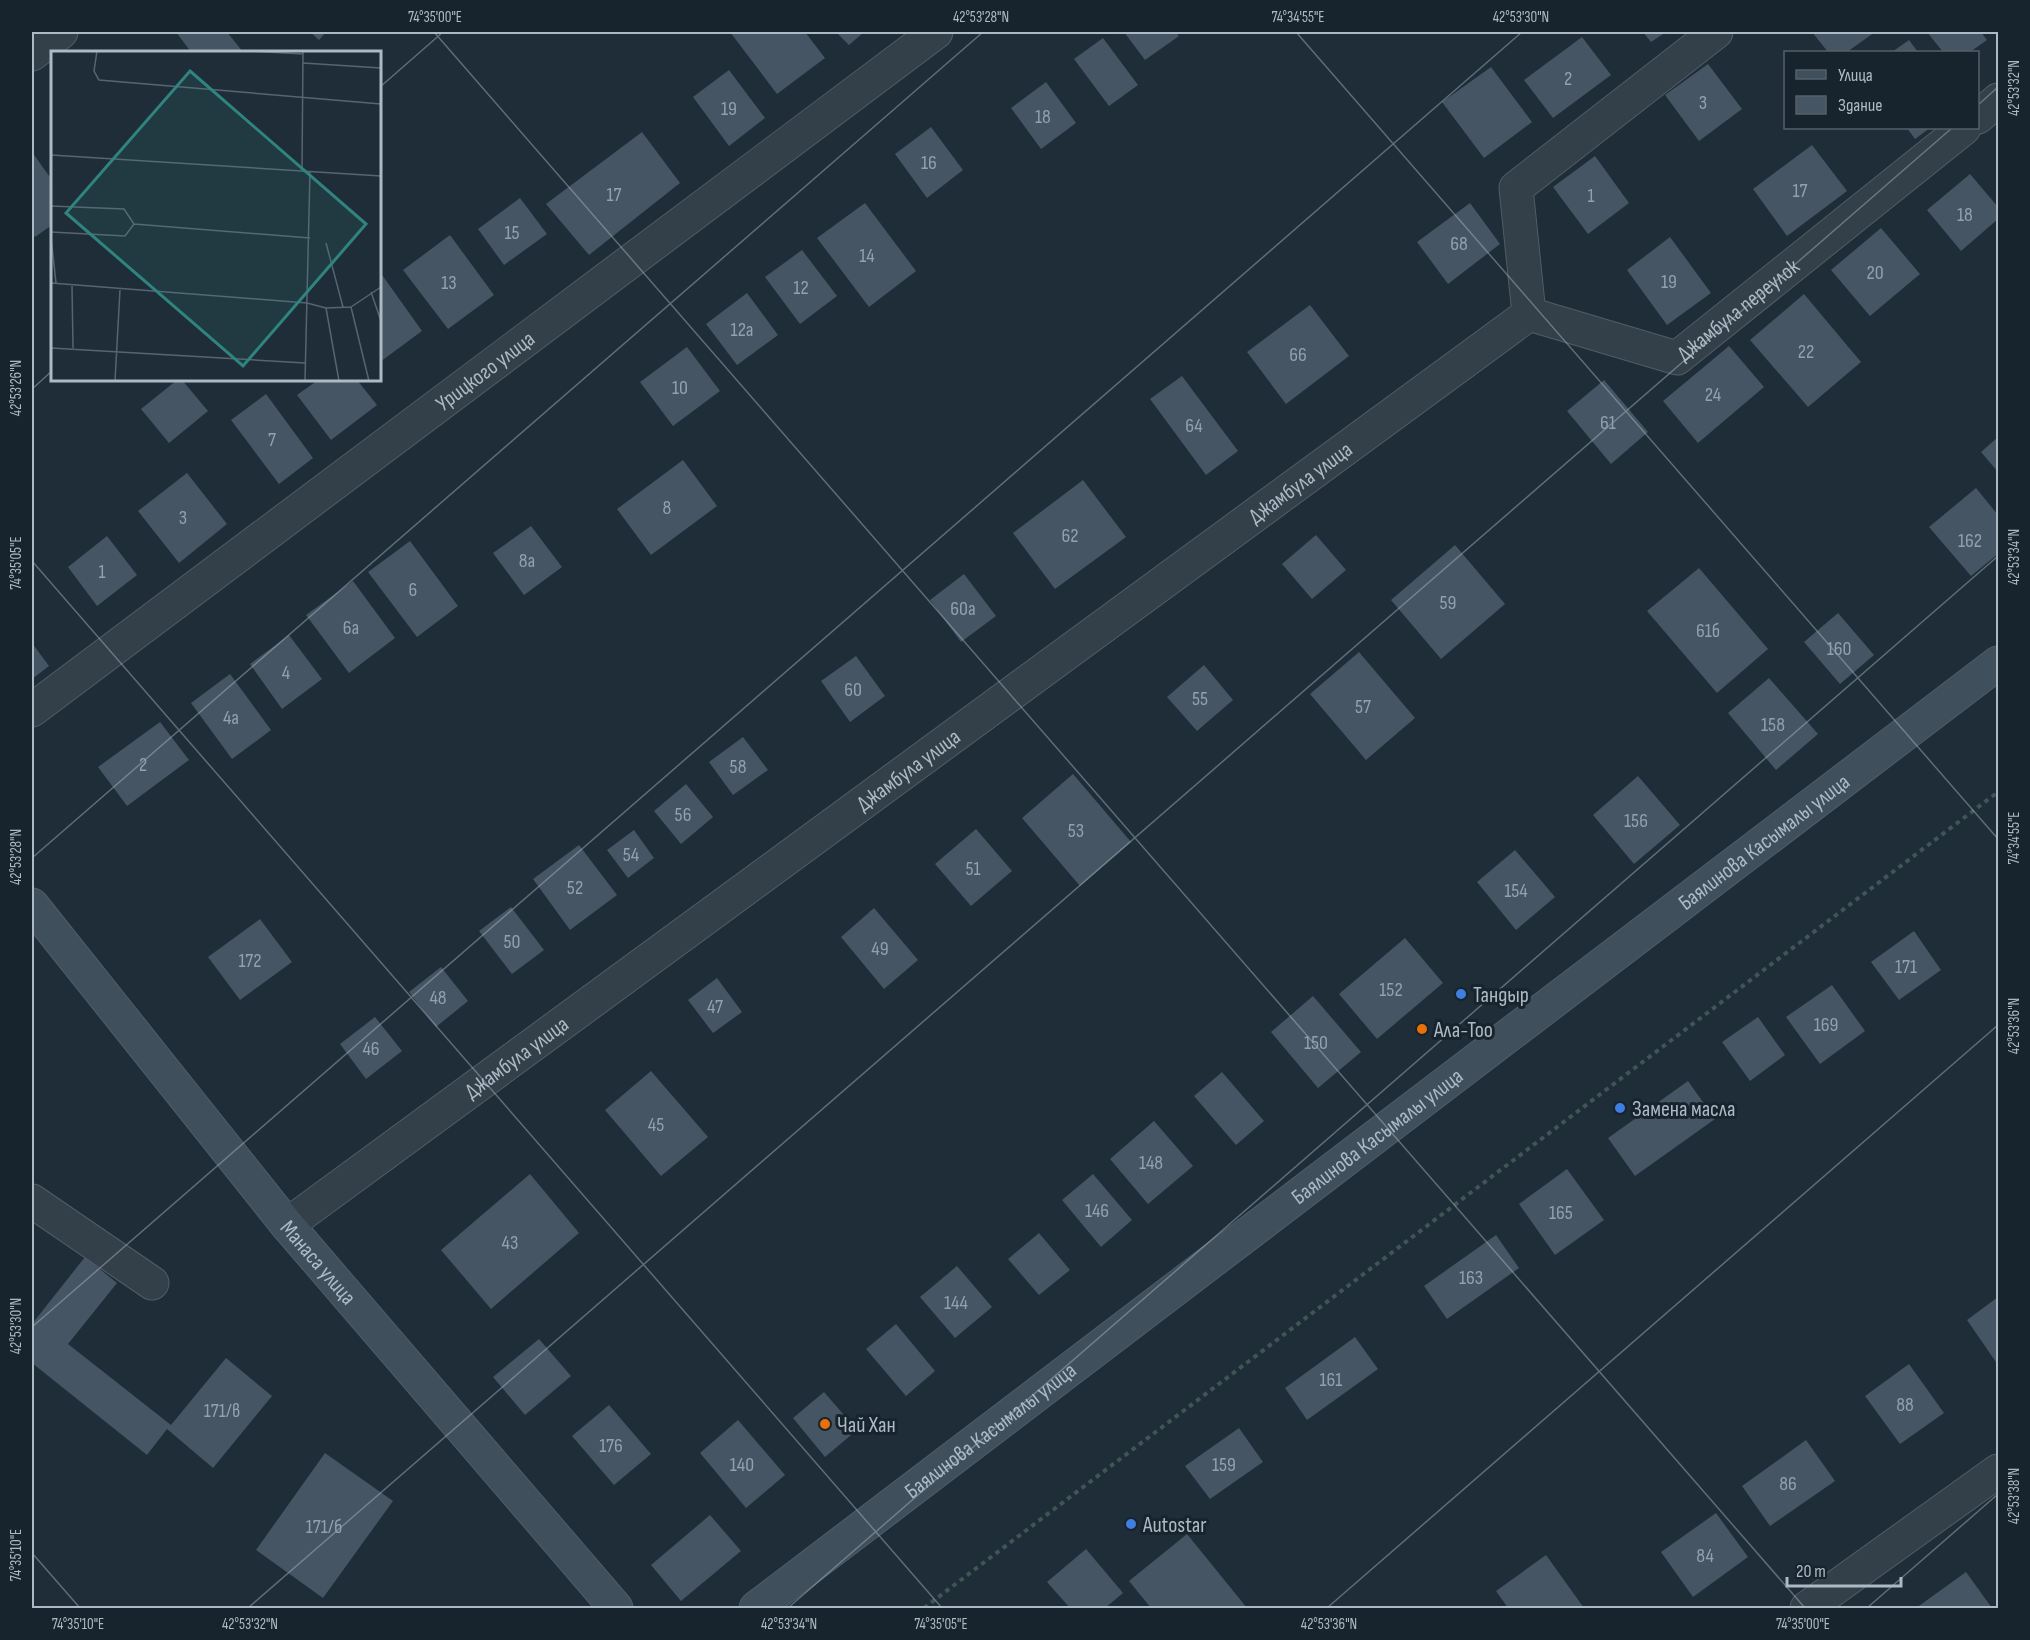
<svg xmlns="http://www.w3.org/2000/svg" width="2030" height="1640" font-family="'Sofia Sans Condensed',sans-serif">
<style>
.building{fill:#455563}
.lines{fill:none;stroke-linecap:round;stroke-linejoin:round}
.street-casing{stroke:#505d67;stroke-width:35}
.secondary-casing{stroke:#505d67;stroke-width:35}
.path{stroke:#3f5655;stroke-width:4;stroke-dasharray:4.5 4.5;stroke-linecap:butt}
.street{stroke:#333f49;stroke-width:33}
.secondary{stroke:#404f5c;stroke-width:33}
.ticks{fill:none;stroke:#adbac6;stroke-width:1.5;stroke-opacity:0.45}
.shop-dot{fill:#3f7fe0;stroke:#18242d;stroke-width:2}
.food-dot{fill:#e8710a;stroke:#18242d;stroke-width:2}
.labels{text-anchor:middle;stroke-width:6;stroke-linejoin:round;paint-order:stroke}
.number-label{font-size:20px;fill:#93a1ad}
.street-label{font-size:22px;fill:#adbac6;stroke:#18242d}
.poi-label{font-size:22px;fill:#adbac6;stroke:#18242d;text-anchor:start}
.inset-road{fill:none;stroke:#586571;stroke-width:1.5}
.view{fill:#2f8480;fill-opacity:0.15;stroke:#2f8480;stroke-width:3}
.inset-edge{fill:none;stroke:#adbac6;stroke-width:3}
.neatline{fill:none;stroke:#adbac6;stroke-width:2}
.ticks-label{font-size:15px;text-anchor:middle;fill:#adbac6}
</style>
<rect width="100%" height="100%" fill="#1f2d38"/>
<path class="building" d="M176 32H227L243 52H191Z
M310 32H326L319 40Z
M730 32H805L825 58 777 94Z
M836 32H864L849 45Z
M1124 32H1176L1179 36 1145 60Z
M1643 32H1666L1651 42Z
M1812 32H1875L1847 52H1828Z
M1927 32H1981L1987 40 1970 52H1943Z
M1582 37 1611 75 1553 118 1524 80Z
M1103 38 1138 85 1109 106 1074 59Z
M1909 40 1918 52H1892Z
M1708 64 1742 109 1699 141 1665 95Z
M1491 67 1532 122 1484 158 1442 102Z
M729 70 765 118 729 146 693 97Z
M1046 82 1076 123 1041 149 1011 108Z
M931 127 963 170 927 198 895 154Z
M1907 128H1930L1915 139Z
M642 132 680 183 589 255 546 204Z
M1812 145 1847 191 1787 236 1753 189Z
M32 152 52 180V225L35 237 32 232Z
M1595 156 1629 203 1588 234 1553 187Z
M1970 174 1998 207V219L1961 251 1927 210Z
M520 198 547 234 504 265 478 229Z
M865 203 916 271 869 307 817 238Z
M1470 203 1500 244 1448 284 1417 242Z
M1881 228 1920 274 1870 316 1831 270Z
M450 235 494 295 448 329 403 270Z
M1670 237 1711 293 1667 325 1627 270Z
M802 250 837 296 800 324 765 277Z
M380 272 422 331 380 362Z
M747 293 778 335 737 365 706 324Z
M1804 294 1861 362 1808 407 1750 340Z
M1310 305 1349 356 1286 404 1247 352Z
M1729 346 1764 387 1698 443 1663 401Z
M687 347 720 391 673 426 640 382Z
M1182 376 1238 451 1206 475 1150 399Z
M177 380H182L208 411 169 443 141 409Z
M318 380H357L377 405 331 440 297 395Z
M1604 380 1648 432 1611 464 1567 411Z
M266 394 313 458 279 484 231 420Z
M1998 437V472L1981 452Z
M683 460 717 506 651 555 617 509Z
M187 473 227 524 179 563 138 511Z
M1083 480 1126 537 1055 589 1013 533Z
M1976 488 1998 515V554L1971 576 1929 527Z
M531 526 562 567 524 595 493 553Z
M1316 535 1346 570 1312 599 1282 564Z
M107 536 137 575 97 606 68 567Z
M410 541 458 606 417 637 368 572Z
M1455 545 1505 604 1441 659 1391 600Z
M1699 568 1768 649 1717 693 1647 611Z
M964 574 996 616 961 642 930 600Z
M353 581 395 638 349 673 306 615Z
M1838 613 1874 655 1840 684 1804 642Z
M289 635 322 679 282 709 250 664Z
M32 643 49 666 32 679Z
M1359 652 1415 718 1366 760 1310 694Z
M856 656 885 696 850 722 821 681Z
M1204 665 1233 700 1197 731 1167 697Z
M230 674 271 730 232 759 191 703Z
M1769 678 1818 734 1776 770 1728 713Z
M160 722 189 760 127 806 98 767Z
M743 737 768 770 733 795 709 762Z
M1073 774 1131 842 1080 886 1022 818Z
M1638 776 1680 825 1634 864 1593 815Z
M686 784 713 817 681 844 654 811Z
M976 829 1012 871 971 906 935 864Z
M634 830 654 858 628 878 607 850Z
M579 845 617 895 570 930 533 879Z
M1515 850 1555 897 1516 930 1477 882Z
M511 907 544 950 512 974 479 931Z
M874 908 918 960 884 989 841 937Z
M260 919 292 962 240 1000 208 957Z
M1914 931 1941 970 1899 1000 1871 962Z
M1405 938 1443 983 1377 1039 1339 994Z
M441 967 468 1001 436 1027 409 992Z
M717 978 742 1012 713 1033 688 1000Z
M1832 985 1865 1031 1820 1064 1786 1017Z
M1313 996 1361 1052 1318 1088 1271 1032Z
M375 1017 402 1051 366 1079 340 1044Z
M1758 1017 1785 1055 1750 1081 1722 1042Z
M651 1071 708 1137 661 1176 605 1110Z
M1222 1072 1264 1121 1236 1145 1194 1096Z
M1688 1081 1715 1119 1635 1176 1608 1138Z
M1154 1121 1193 1166 1148 1204 1110 1159Z
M1567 1169 1604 1220 1555 1255 1519 1204Z
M530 1174 579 1233 491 1309 441 1250Z
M1093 1174 1132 1220 1101 1247 1062 1200Z
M1039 1233 1070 1270 1039 1295 1008 1259Z
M1496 1235 1519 1268 1447 1319 1424 1286Z
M85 1257 117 1283 68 1344 171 1425 226 1358 272 1396 213 1468 167 1429 147 1455 32 1363V1324Z
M957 1266 992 1307 955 1338 920 1297Z
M1998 1297V1365L1967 1320Z
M896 1324 935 1371 906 1396 866 1349Z
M1355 1337 1378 1369 1307 1420 1285 1388Z
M539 1339 571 1376 525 1415 493 1377Z
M1909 1364 1944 1413 1900 1444 1865 1396Z
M824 1392 857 1430 825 1457 793 1418Z
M609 1405 651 1454 614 1485 572 1436Z
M738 1420 785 1475 746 1508 700 1453Z
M1239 1428 1263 1462 1210 1499 1185 1466Z
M1806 1440 1835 1481 1770 1526 1742 1486Z
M325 1453 393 1501 323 1598 256 1550Z
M1716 1513 1748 1557 1693 1597 1661 1552Z
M710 1515 741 1551 681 1601 651 1565Z
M1187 1534 1247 1608H1151L1129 1581Z
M1086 1549 1123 1593 1105 1608H1070L1047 1582Z
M1546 1555 1584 1608H1508L1496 1591Z
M1966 1572 1992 1608H1916Z"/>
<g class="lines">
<g class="street-casing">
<g id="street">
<path d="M32 54 61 32"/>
<path d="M1978 117 1998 100"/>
<path id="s1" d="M1529 314 1677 358 1964 128"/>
<path d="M1529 314 1516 188 1716 32"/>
<path id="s2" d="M32 710 936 32"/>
<path d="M32 1201 152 1283"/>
<path id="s3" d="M287 1225 1529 314"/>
<path d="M1807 1608 1998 1471"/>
</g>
</g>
<g class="secondary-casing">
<g id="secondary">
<path id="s4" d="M32 905 287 1225 616 1608"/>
<path id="s5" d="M756 1608 1998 663"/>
</g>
</g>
<path class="path" d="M924 1608 1998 792"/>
<use href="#street" class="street"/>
<use href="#secondary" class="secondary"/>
</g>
<path class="ticks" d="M434 32 1805 1608M1296 32 1998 839M380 87 443 32M1978 105 1998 87M32 389 52 371M32 561 942 1608M32 858 983 32M32 1327 1522 32M32 1553 80 1608M248 1608 1952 128M788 1608 1998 556M1327 1608 1998 1025M1867 1608 1998 1494"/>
<g class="shop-dot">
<circle cx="1461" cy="994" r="6"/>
<circle cx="1620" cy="1108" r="6"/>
<circle cx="1131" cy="1524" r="6"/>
</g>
<g class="food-dot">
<circle cx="1422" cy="1029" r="6"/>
<circle cx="825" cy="1424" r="6"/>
</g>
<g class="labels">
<g class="number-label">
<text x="1568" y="85">2</text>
<text x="1703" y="109">3</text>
<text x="729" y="115">19</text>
<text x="1043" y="123">18</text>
<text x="929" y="169">16</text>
<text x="1800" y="197">17</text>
<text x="614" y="201">17</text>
<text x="1591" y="202">1</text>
<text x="1965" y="221">18</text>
<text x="512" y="239">15</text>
<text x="1459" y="250">68</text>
<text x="867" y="262">14</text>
<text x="1875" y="279">20</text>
<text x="1669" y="288">19</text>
<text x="449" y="289">13</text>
<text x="801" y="294">12</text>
<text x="742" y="336">12а</text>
<text x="1806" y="358">22</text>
<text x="1298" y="361">66</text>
<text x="680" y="394">10</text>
<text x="1713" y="401">24</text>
<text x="1608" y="429">61</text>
<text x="1194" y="432">64</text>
<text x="272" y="446">7</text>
<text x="667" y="514">8</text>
<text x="183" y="524">3</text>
<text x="1070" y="542">62</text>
<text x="1970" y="547">162</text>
<text x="527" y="567">8а</text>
<text x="102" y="578">1</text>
<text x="413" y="596">6</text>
<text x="1448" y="609">59</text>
<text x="963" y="615">60а</text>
<text x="351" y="634">6а</text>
<text x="1708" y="637">61б</text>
<text x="1839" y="655">160</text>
<text x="286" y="679">4</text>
<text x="853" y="696">60</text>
<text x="1200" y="705">55</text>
<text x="1363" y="713">57</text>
<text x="231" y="724">4а</text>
<text x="1773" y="731">158</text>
<text x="143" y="771">2</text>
<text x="738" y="773">58</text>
<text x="683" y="821">56</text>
<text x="1636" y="827">156</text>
<text x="1076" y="837">53</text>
<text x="631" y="861">54</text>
<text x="973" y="875">51</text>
<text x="575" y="894">52</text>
<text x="1516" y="897">154</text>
<text x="512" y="948">50</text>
<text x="880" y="955">49</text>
<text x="250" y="967">172</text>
<text x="1906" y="973">171</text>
<text x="1391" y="996">152</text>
<text x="438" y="1004">48</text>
<text x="715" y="1013">47</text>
<text x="1826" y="1031">169</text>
<text x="1316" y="1049">150</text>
<text x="371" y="1055">46</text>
<text x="656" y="1131">45</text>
<text x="1151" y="1169">148</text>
<text x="1097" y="1217">146</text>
<text x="1561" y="1219">165</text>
<text x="510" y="1249">43</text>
<text x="1471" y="1284">163</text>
<text x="956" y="1309">144</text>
<text x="1331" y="1386">161</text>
<text x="1905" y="1411">88</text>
<text x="222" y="1417">171/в</text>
<text x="611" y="1452">176</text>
<text x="742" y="1471">140</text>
<text x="1224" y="1471">159</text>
<text x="1788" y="1490">86</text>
<text x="324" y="1533">171/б</text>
<text x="1705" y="1562">84</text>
</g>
<g class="street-label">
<text dy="8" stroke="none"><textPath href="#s1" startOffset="232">Джамбула переулок</textPath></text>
<text dy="8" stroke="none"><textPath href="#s2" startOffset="566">Урицкого улица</textPath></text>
<text dy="8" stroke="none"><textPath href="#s3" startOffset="1256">Джамбула улица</textPath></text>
<text dy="8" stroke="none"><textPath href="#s3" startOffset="770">Джамбула улица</textPath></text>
<text dy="8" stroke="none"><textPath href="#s5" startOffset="1266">Баялинова Касымалы улица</textPath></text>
<text dy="8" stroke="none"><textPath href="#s3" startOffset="284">Джамбула улица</textPath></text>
<text dy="8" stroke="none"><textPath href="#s5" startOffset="780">Баялинова Касымалы улица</textPath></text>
<text dy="8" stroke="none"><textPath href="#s4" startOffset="458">Манаса улица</textPath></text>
<text dy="8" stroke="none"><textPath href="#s5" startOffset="294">Баялинова Касымалы улица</textPath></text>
</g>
<g class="poi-label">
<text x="1473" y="1002">Тандыр</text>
<text x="1434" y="1037">Ала-Тоо</text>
<text x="1632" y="1116">Замена масла</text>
<text x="837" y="1432">Чай Хан</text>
<text x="1143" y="1532">Autostar</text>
</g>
</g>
<g transform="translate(51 51)">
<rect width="330" height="330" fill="#1f2d38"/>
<path class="inset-road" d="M46 0 43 20 48 29 330 53M200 0 252 3M252 12 330 17M0 104 330 125M251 119 252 0M0 155 73 158 83 173M83 173 259 187M0 181 74 185 83 173M0 186 5 232M275 192 292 256M0 232 256 252 275 257 300 256 318 330M21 235 22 297M320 241 330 270M300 256 330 236M275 257 288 330M0 297 254 312M64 330 69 239M254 330 259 120"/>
<path class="view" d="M139 20 315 173 192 315 15 162Z"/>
<rect width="330" height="330" class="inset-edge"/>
</g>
<rect width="2030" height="1640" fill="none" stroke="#18242d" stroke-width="66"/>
<rect x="1784" y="51" width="195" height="78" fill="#18242d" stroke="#54606a" stroke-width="1.5"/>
<rect x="1796" y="70" width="30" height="9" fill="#404f5c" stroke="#54606a" stroke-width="1.5"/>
<text x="1838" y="81" font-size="18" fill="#adbac6">Улица</text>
<rect x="1796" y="96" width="30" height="18" fill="#455563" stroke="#54606a" stroke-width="1.5"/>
<text x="1838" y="111" font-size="18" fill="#adbac6">Здание</text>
<path d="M1787 1577v9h114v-9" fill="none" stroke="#adbac6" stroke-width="3"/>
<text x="1796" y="1577" font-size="18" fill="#adbac6" stroke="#18242d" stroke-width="4.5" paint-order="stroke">20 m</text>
<rect x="33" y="33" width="1964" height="1574" class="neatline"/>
<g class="ticks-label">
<text x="435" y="22">74°35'00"E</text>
<text x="981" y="22">42°53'28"N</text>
<text x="1298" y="22">74°34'55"E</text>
<text x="1521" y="22">42°53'30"N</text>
<text transform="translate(2014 88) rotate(-90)" y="5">42°53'32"N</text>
<text transform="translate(16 388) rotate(-90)" y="5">42°53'26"N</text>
<text transform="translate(2014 557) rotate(-90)" y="5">42°53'34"N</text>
<text transform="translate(16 563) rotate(-90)" y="5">74°35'05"E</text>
<text transform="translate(2014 838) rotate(-90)" y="5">74°34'55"E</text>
<text transform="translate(16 857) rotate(-90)" y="5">42°53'28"N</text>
<text transform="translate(2014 1026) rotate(-90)" y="5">42°53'36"N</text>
<text transform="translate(16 1326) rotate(-90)" y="5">42°53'30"N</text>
<text transform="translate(2014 1496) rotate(-90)" y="5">42°53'38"N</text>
<text transform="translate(16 1555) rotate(-90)" y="5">74°35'10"E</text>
<text x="78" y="1629">74°35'10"E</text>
<text x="250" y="1629">42°53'32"N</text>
<text x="789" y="1629">42°53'34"N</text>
<text x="941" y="1629">74°35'05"E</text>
<text x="1329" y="1629">42°53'36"N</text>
<text x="1803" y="1629">74°35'00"E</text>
</g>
</svg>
